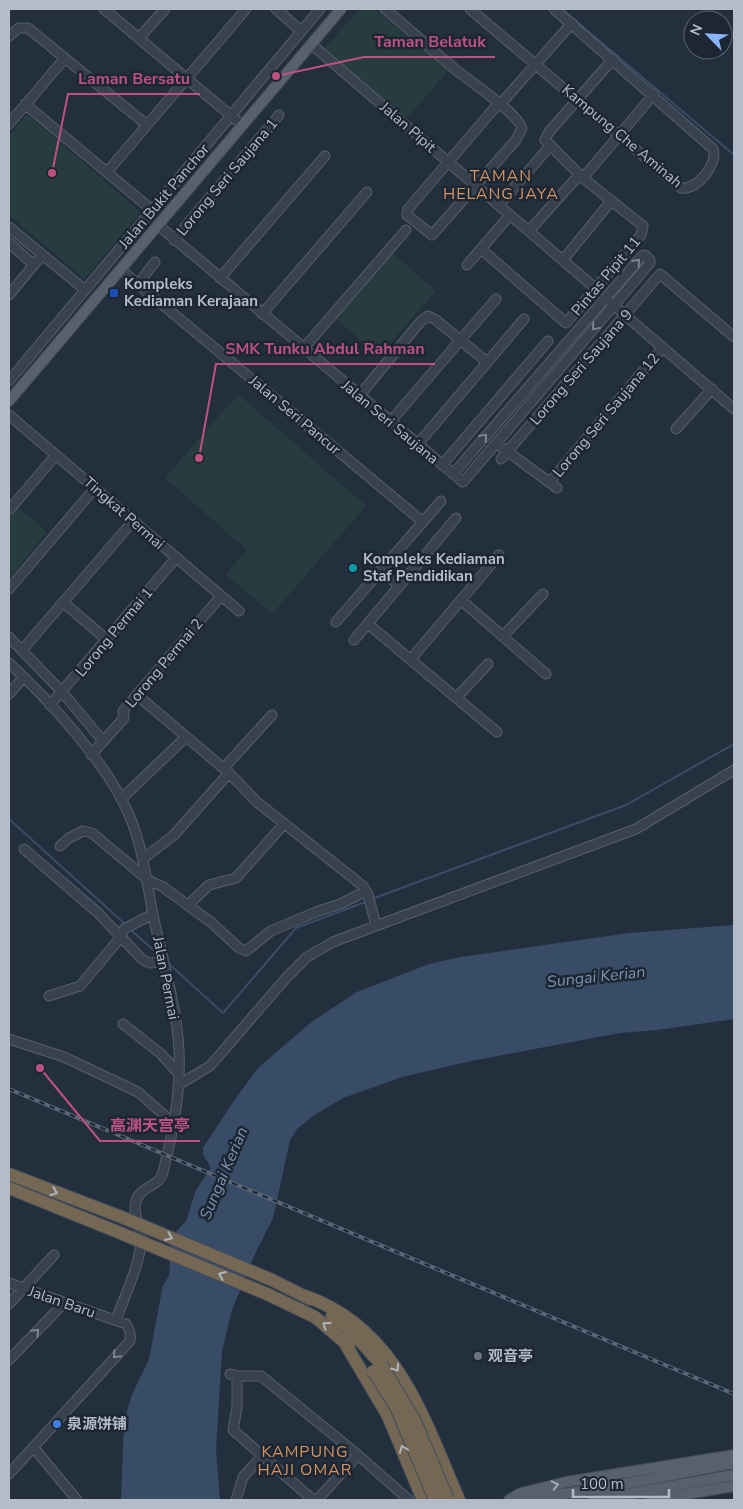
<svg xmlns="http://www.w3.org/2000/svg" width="743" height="1509" font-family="'Nunito Sans','Noto Sans SC',sans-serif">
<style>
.green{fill:#263c3f}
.water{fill:#394c67}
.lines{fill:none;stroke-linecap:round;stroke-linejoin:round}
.stream{stroke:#394c67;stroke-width:2}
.minor-casing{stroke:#565f6c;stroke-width:11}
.major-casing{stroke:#414a57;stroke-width:12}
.highway-casing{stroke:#434c59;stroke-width:14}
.minor{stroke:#38414e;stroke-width:9}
.major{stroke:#56606e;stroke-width:10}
.highway{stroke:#746855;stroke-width:12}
.rail-casing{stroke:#5a6575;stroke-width:4}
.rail{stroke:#1d2633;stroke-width:2;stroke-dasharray:5.5;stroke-linecap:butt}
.highway-bridge-casing{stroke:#434c59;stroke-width:14;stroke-linecap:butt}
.highway-bridge{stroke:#746855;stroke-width:12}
.oneway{stroke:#7c8592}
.oneway2{stroke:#aeb4bd}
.oneway3{stroke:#a1aab7}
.transit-dot{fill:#1a4fb4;stroke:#1d2633;stroke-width:2}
.culture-dot{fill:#0f9aa8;stroke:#1d2633;stroke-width:2}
.worship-dot{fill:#6b7280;stroke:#1d2633;stroke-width:2}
.shop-dot{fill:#3f7fe0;stroke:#1d2633;stroke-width:2}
.labels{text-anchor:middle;stroke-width:5;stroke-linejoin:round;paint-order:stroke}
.street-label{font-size:15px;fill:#b4bcc9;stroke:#1d2633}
.poi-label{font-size:15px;font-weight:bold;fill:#b4bcc9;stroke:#1d2633;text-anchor:start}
.neighbourhood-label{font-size:16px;letter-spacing:1px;fill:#d59563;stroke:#1d2633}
.water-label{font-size:16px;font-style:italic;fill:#7c92b1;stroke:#1d2633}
.leader{fill:none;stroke:#bd5182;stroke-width:2}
.callout-dot{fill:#bd5182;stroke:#1d2633;stroke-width:2}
.callout-label{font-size:16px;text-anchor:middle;font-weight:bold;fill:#bd5182;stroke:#1d2633;stroke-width:5;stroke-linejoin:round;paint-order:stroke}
</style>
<rect width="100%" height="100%" fill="#242f3e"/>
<path class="green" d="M359 9H375L448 71 406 119 324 49Z
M27 114 141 212 84 279 9 215V135Z
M393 253 436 291 379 356 336 319Z
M238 394 366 506 272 614 226 574 247 550 165 478Z
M18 507 47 532 9 579V518Z"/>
<path class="water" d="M734 925V1019L657 1030 620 1033 471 1061 402 1077 343 1098 316 1114 298 1128 290 1140 273 1218 255 1254 232 1310 222 1351 216 1450 220 1500H121L124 1422 131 1397 149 1359 163 1285 169 1276 172 1236 186 1221 196 1190 211 1168 203 1154V1148L233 1102 258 1068 310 1023 357 992 429 964 461 957 629 933Z"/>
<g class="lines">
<path class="stream" d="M562 9 734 155
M9 819 126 925
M372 899 626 805 734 744
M131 930 159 955
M168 963 223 1013 296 928 368 901"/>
<g class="minor-casing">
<path id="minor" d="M104 9 242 125
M276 9 301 31
M385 9C409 29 432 50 456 70 471 82 516 112 522 128L516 140 432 235 407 215 408 209 498 104 504 100 572 23
M470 9 681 188C697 191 719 163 713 149L554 9
M9 36 19 28H28L147 125
M139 38 165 9
M311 44 595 288
M25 104 152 210
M9 124 65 58
M107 172 246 9
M583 178 654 94
M499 205 550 146
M158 225 463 482 650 263V260L645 255 642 256 453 474
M9 227 85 290
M529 231 580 174
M174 240 279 115
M9 243 34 265
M481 249 566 323 641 235 643 226 583 178 545 140 549 132 613 59
M563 260 611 201
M467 265 510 215
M121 270 423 522
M220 278 325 156
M138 284 155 262
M9 295 42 255
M611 303 734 409
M262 314 367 192
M303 349 406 230
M9 381 320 9
M359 396 421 321 428 316 436 320 487 362
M9 415 239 611
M390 422 496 299
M676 429 712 389
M496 443 557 488
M417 445 524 319
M501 459 660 274 734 337
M442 465 548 341
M550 482 663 347
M9 510 56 455
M381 570 399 586
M9 589 95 488
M461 600 546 674
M63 602 107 640
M336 622 441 501
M368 624 497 732
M503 636 543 594
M9 637 62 692 103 741
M354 640 456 518
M23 649 133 521
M411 659 499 555
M9 663C48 699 102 758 125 806 142 840 146 878 153 915 164 967 182 1021 179 1075 178 1107 171 1141 163 1172 160 1187 140 1186 136 1201 132 1215 142 1227 141 1241 140 1265 124 1297 116 1320
M9 694 24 677
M137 695 229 773 257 802 363 886 368 895 376 925
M457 697 488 664
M50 705 176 558
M91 755 124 718 123 711 221 596
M224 768 272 715
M121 799 186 737
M60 846 69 838 83 831 92 833 148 880 163 887 212 923 239 948 246 951 271 931 316 912 340 904 366 891
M24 849 97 912 142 959 149 963 163 962
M144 858 174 835 229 773
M188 905 209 885 236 878 284 824
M49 996 80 986 121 937 124 929 153 914
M123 1024 161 1054 179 1074
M9 1039 64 1057 138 1092 173 1123
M178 1085 210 1066 286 978 307 957 333 942 636 829 734 770
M9 1283 126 1324C130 1330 131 1334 130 1341L9 1474
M9 1304 54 1255
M9 1360 64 1303
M230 1374 237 1376H261L358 1455 409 1500
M237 1376V1407L233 1430 313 1500
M34 1448 77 1500
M236 1500 243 1477 262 1456
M317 1500 358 1455"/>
</g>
<g class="major-casing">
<path id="major" d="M9 401 341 9
M509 1500 521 1493 566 1482 734 1455
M520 1500 598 1489 734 1463
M594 1500 734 1475
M652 1500 734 1486"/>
</g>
<g class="highway-casing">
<path id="highway" d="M9 1174 124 1218
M9 1188 118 1232
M272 1280 310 1299
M267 1294 315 1317 349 1346
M305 1296C397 1328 424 1419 459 1500
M332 1316 352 1332 381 1364
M343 1340 388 1416 423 1500"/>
</g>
<use href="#minor" class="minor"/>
<use href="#major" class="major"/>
<use href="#highway" class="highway"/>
<g class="rail-casing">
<path id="rail" d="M9 1089 734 1394"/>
</g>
<use href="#rail" class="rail"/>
<g class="highway-bridge-casing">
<path id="highway-bridge" d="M124 1218 272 1280
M118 1232 267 1294
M381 1364 415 1421 448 1500
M373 1371 396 1407 435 1500"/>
</g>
<use href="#highway-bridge" class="highway-bridge"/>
</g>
<defs><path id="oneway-chevron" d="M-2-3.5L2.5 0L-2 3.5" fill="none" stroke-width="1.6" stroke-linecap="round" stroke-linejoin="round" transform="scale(1.25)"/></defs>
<g class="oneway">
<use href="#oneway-chevron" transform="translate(637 262) rotate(-48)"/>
<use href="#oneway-chevron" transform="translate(595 327) rotate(130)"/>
<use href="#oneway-chevron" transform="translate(484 437) rotate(-49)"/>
<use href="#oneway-chevron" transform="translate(36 1332) rotate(-46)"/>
<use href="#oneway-chevron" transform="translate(116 1355) rotate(133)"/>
</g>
<g class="oneway2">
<use href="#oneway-chevron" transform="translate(54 1192) rotate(21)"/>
<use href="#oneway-chevron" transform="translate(169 1237) rotate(23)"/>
<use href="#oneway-chevron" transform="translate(222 1275) rotate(-157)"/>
<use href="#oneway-chevron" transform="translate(326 1325) rotate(-144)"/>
<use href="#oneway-chevron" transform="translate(396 1368) rotate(54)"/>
<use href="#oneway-chevron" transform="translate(403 1449) rotate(-112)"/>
</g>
<use class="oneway3" href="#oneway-chevron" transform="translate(555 1485) rotate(-13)"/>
<rect class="transit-dot" x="109" y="288" width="10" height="10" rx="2.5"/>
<circle class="culture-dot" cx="353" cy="568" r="5"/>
<circle class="worship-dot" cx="478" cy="1356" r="5"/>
<circle class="shop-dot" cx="57" cy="1424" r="5"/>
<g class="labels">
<g class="street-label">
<text transform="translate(408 127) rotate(41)" y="5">Jalan Pipit</text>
<text transform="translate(622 136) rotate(40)" y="5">Kampung Che Aminah</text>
<text transform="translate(227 177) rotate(-50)" y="5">Lorong Seri Saujana 1</text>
<text transform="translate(164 196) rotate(-50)" y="5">Jalan Bukit Panchor</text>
<text transform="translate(606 276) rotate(-50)" y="5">Pintas Pipit 11</text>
<text transform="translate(581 367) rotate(-49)" y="5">Lorong Seri Saujana 9</text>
<text transform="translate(295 415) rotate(40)" y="5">Jalan Seri Pancur</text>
<text transform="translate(606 415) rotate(-50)" y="5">Lorong Seri Saujana 12</text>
<text transform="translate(390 422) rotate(40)" y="5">Jalan Seri Saujana</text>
<text transform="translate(124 513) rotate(41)" y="5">Tingkat Permai</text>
<text transform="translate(114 632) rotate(-50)" y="5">Lorong Permai 1</text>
<text transform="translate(164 663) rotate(-50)" y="5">Lorong Permai 2</text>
<text transform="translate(166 978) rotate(79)" y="5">Jalan Permai</text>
<text transform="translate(62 1302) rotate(19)" y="5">Jalan Baru</text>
</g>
<g class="poi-label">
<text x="124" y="289">Kompleks<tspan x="124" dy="17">Kediaman Kerajaan</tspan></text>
<text x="363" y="564">Kompleks Kediaman<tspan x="363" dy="17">Staf Pendidikan</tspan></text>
<text x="488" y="1361">观音亭</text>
<text x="67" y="1429">泉源饼铺</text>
</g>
<g class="neighbourhood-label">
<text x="501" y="181">TAMAN<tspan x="501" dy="18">HELANG JAYA</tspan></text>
<text x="305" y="1457">KAMPUNG<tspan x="305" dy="18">HAJI OMAR</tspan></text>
</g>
<g class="water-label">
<text transform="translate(596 976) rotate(-6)" y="6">Sungai Kerian</text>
<text transform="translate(223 1173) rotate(-67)" y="6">Sungai Kerian</text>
</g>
</g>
<path class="leader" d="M276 76L364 57H495M52 173L68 94H200M199 458L216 364H435M40 1068L100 1141H200"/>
<g class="callout-dot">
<circle cx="276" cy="76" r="5"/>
<circle cx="52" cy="173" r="5"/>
<circle cx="199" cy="458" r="5"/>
<circle cx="40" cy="1068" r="5"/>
</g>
<g class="callout-label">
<text x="430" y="47">Taman Belatuk</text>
<text x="134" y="84">Laman Bersatu</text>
<text x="325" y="354">SMK Tunku Abdul Rahman</text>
<text x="150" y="1131">高渊天宫亭</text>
</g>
<rect width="743" height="1509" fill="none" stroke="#b4bcc9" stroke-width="20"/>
<g transform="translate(708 35) rotate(294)"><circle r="24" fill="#1d2633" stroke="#59626f"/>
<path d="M0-4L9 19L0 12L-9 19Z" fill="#8ab4f8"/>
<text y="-8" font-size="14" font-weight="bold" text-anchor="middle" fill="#b4bcc9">N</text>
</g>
<path d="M573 1489v8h96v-8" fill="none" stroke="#b4bcc9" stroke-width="2.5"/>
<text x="580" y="1489" font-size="15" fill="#b4bcc9" stroke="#1d2633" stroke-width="4" paint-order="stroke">100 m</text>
</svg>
